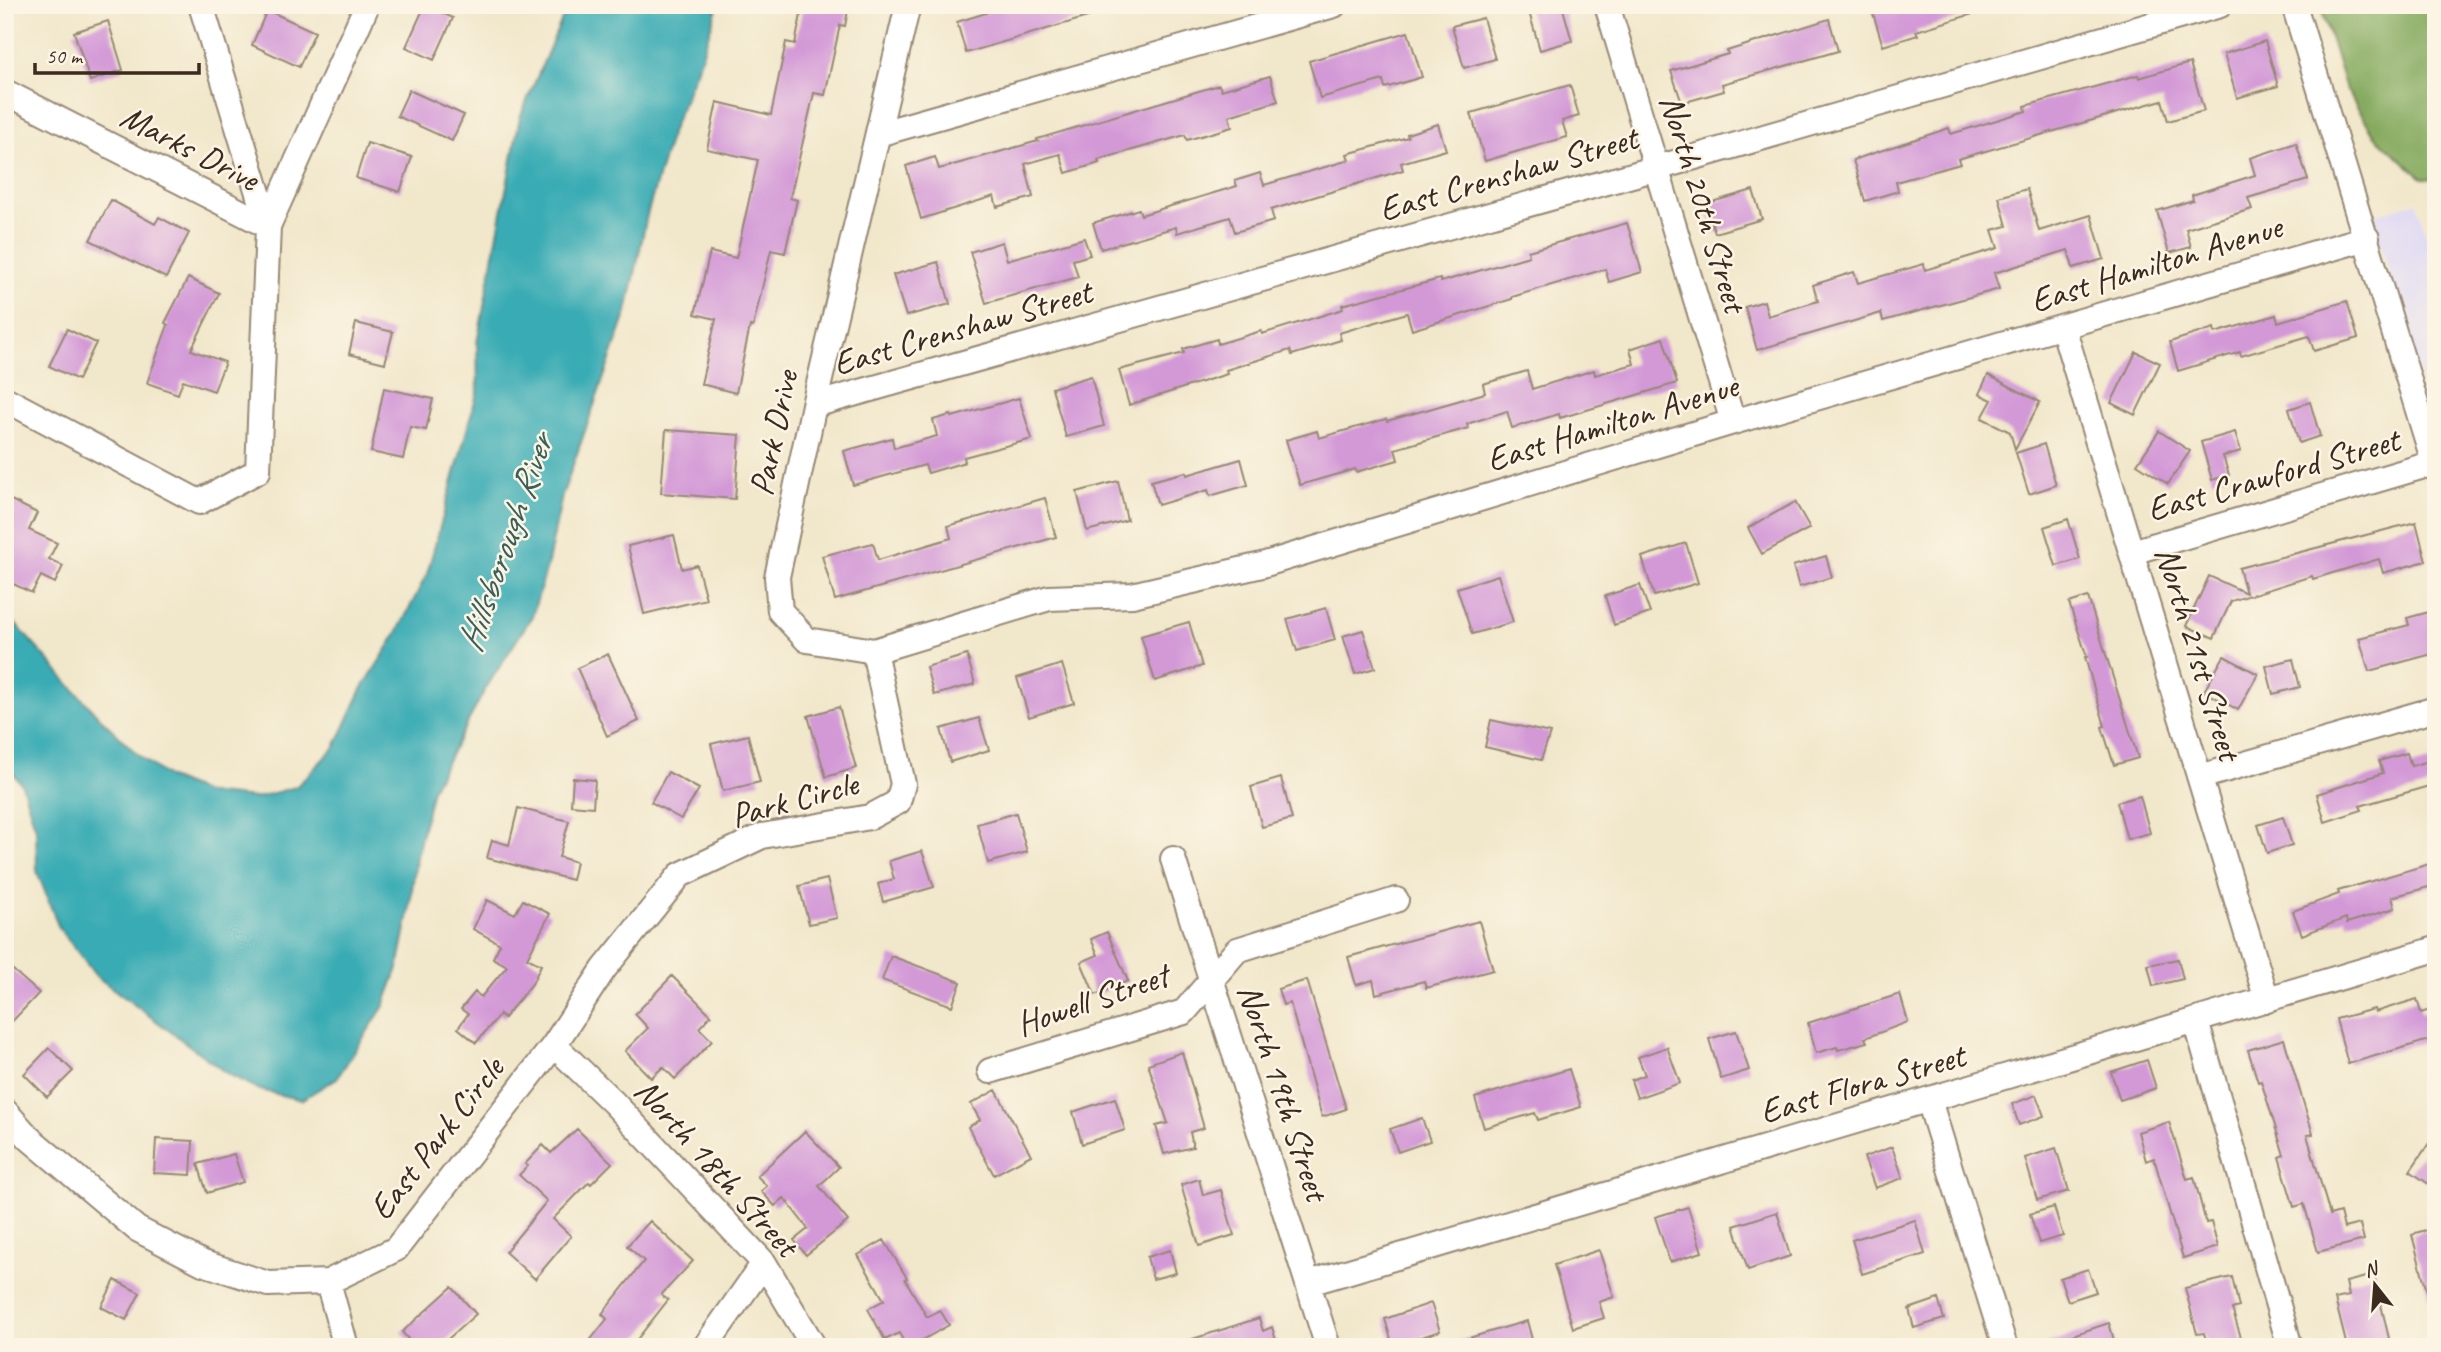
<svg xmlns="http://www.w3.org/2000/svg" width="2441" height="1352" font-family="Caveat,sans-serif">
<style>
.built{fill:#dbd6f7}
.forest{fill:#86ab60;stroke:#606a3f;stroke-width:2}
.water{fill:#39abb4;stroke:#3a6a69;stroke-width:2}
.building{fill:#d399d7}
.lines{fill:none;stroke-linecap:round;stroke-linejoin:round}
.minor-casing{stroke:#968874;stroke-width:28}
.minor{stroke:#fff;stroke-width:24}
.labels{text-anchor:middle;stroke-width:5;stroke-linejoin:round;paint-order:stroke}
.street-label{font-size:35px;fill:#3b2a1e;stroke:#fcf5e5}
.water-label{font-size:37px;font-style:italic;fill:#3a5e5a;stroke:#fcf5e5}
</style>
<rect width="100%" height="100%" fill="#fcf5e5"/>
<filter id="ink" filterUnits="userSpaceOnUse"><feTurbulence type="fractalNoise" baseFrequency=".0143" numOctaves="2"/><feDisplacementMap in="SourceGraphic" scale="14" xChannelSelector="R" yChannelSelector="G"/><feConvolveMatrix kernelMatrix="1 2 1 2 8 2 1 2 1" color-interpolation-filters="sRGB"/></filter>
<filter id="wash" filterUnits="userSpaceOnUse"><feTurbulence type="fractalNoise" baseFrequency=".00686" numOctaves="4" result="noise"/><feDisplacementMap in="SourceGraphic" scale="28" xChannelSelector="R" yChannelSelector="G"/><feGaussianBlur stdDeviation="1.57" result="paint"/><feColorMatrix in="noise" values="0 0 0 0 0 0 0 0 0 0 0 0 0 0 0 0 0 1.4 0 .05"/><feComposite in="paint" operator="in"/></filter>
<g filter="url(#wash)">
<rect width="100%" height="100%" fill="#f1e7cb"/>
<path class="built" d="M2416 202 2436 267V430L2372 216Z"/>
<path class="forest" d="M2320 5H2436V179L2422 178 2375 136 2346 89Z"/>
<path class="water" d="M568 5H718L700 61 672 130 647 215 627 312 562 496 547 567 532 616 486 688 432 789 416 859 409 913 398 968 384 1006 337 1078 301 1100 260 1090 226 1073 96 976 59 928 37 871 36 829 22 785 5 763V612L96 714 137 754 169 778 205 793 255 798 296 787 335 747 362 689 397 633 427 574 478 390 477 343 520 117Z"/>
<g id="blocks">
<path class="building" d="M425 5 453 18 434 60 406 47Z
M803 5H849L845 26 840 25 825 95 814 93 790 198 797 200 785 253 771 250 753 327 750 326 736 393 701 384 716 319 695 314 710 252 736 258 758 160 707 149 717 102 771 115 786 42 795 44Z
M984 5H1110L1111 10 966 53 957 22 986 13Z
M1527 5H1562L1572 41 1540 50Z
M1887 5H1986V10L1916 31 1918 35 1883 46 1872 10Z
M267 10 315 32 299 67 252 45Z
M1483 18 1495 59 1464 68 1452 26Z
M1829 19 1838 51 1722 84 1724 91 1682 103 1671 71 1728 54 1727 51Z
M108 21 123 70 90 81 74 32Z
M1408 32 1422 77 1385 88 1383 80 1320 98 1309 61Z
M2265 41 2278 86 2237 98 2224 54Z
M2190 63 2204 111 2168 121 2162 100 1958 159 1960 164 1896 182 1898 191 1865 201 1853 160 1949 128 1951 134 2026 111 2025 106 2138 75 2139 78Z
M1270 76 1278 101 1229 116 1232 127 1187 140 1185 135 1098 160 1099 163 1066 173 1060 154 1025 164 1033 197 997 207 994 196 921 219 906 166 935 157 939 169 1038 141 1037 139 1219 85 1221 90Z
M1570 85 1579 116 1562 121 1567 137 1485 161 1471 113Z
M409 90 464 115 452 141 397 116Z
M1438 124 1446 150 1401 163 1403 170 1271 210 1274 221 1235 232 1230 217 1177 233 1176 227 1101 249 1093 223 1139 209 1141 215 1237 186 1235 181 1260 173 1264 185 1349 160 1347 154 1408 137 1407 134Z
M367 143 412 157 400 192 356 178Z
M2296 143 2308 180 2248 198 2252 209 2186 229 2191 247 2169 253 2157 211 2193 200 2192 195 2255 175 2250 158Z
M2027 189 2039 231 2091 215 2104 259 2073 268 2068 250 1994 273 1999 289 1883 321 1881 313 1757 350 1745 307 1764 301 1768 316 1818 301 1813 285 1854 272 1858 283 1924 264 1925 270 1998 248 1992 230 2007 226 1999 197Z
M1753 190 1762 219 1715 233 1705 204Z
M111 200 155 224 159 217 189 233 166 278 90 240Z
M1627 223 1642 272 1609 282 1605 269 1512 297V299L1412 330 1407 313 1339 333 1341 340 1292 355 1290 350 1226 370 1227 374 1129 405 1119 370 1184 353 1183 349 1217 339 1218 344 1261 331 1262 334 1343 309 1342 305 1440 279 1441 282 1529 256 1528 251Z
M1084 238 1090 255 1073 260 1078 277 986 303 970 252 1002 242 1007 260Z
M938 262 950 304 906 316 893 275Z
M188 278 219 293 191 350 225 362 214 391 183 380 178 394 147 383 168 325 165 323Z
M2347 301 2358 338 2314 351 2309 336 2241 356 2240 352 2178 371 2170 342 2214 328 2215 333 2276 315 2278 322Z
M356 323 393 332 385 363 349 354Z
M67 329 96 343 78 380 49 366Z
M1663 338 1677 383 1560 418 1559 414 1512 428 1507 411 1467 424 1468 428 1395 449 1398 460 1356 472 1355 469 1300 485 1286 440 1317 431 1319 438 1386 419 1387 421 1485 393 1483 384 1527 371 1532 389 1594 370 1595 375 1634 364 1630 349Z
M2136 352 2160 363 2135 415 2111 403Z
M1988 375 2040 402 2015 449 2010 432 1982 418 1992 400 1979 394Z
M1091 376 1104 426 1066 437 1052 388Z
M384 388 433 399 426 430 410 427 403 459 371 452Z
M1019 398 1032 439 964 457 965 462 928 473 925 465 853 485 844 451 892 438 894 448 937 436 933 420 951 415 952 417Z
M2310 402 2320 436 2299 443 2289 409Z
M666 430 740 435 735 499 661 493Z
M2159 431 2190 451 2168 484 2137 464Z
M2235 432 2241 451 2223 456 2229 475 2212 480 2201 442Z
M2044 444 2056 485 2029 494 2016 453Z
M1241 459 1248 485 1210 496 1208 490 1158 505 1151 481 1186 472 1187 475Z
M1118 481 1127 520 1087 531 1077 492Z
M5 497 37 513 29 530 57 543 49 559 63 566 55 583 41 576 32 593 5 580Z
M1045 498 1056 537 835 600 822 556 873 543 878 560 951 538 948 526Z
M1795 502 1810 528 1762 554 1748 528Z
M2068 519 2080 559 2056 566 2044 527Z
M2416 522 2426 561 2383 573 2379 559 2313 579 2312 576 2231 601 2214 638 2186 626 2209 576 2246 593 2239 568Z
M674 535 682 569 697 565 706 599 644 614 628 546Z
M1686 543 1698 583 1654 596 1642 557Z
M1826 556 1832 577 1799 587 1793 566Z
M1498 575 1513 622 1472 634 1457 588Z
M1640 585 1650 613 1614 625 1605 596Z
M2088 597 2138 758 2114 765 2102 727 2105 726 2085 657H2087L2069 603Z
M1326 608 1335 640 1297 651 1287 619Z
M2436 610V653L2369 671 2359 638 2409 625 2407 618Z
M1189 622 1202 666 1155 681 1141 636Z
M1363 630 1375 668 1355 674 1343 636Z
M608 654 639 721 607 736 577 668Z
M967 655 975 684 934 695 926 667Z
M2224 656 2258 674 2238 710 2204 691Z
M2293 659 2300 687 2273 694 2266 666Z
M1062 664 1074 703 1029 717 1017 678Z
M839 707 856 768 826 777 808 716Z
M979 718 989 750 950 762 941 729Z
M1491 720 1550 733 1541 760 1485 747Z
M748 735 760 782 723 791 711 744Z
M2407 753 2411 766 2436 759V784L2360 806 2362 810 2325 822 2317 794 2383 773 2379 761Z
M668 772 699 789 681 819 651 802Z
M573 778 595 780 593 807 571 805Z
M1281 778 1292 819 1262 827 1251 787Z
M2140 796 2150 833 2127 839 2117 802Z
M518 808 569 821 559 857 576 862 572 880 487 858 492 840 509 845Z
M1016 813 1027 852 988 863 977 824Z
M2283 817 2292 845 2267 853 2258 825Z
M922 851 934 887 883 902 878 884 894 879 889 861Z
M2436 862V885L2392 897 2395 908 2347 923 2346 918 2302 935 2293 911 2339 894 2338 891Z
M827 879 837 918 809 924 799 886Z
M487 900 515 914 523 900 550 914 527 958 541 965 532 984 504 1018 500 1014 476 1043 458 1028 468 1014 461 1009 475 992 481 997 507 966 493 958 500 944 473 929Z
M1479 921 1493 970 1426 988 1424 981 1376 994 1373 980 1356 985 1348 957Z
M1107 932 1128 981 1095 995 1081 962 1098 955 1091 939Z
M891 956 961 982 952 1006 882 980Z
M2178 959 2183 979 2153 986 2148 965Z
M5 963 39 993 5 1029Z
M672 976 711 1015 699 1028 712 1041 675 1079 663 1067 651 1078 625 1051 648 1028 635 1014Z
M1307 980 1346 1109 1322 1117 1290 1003 1283 1005 1278 989Z
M1900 994 1908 1022 1865 1038 1867 1042 1838 1050 1837 1047 1816 1053 1808 1023Z
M2417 999 2421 1013 2436 1008V1038L2348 1064 2336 1019 2374 1009 2375 1012Z
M1736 1031 1749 1070 1721 1079 1709 1039Z
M2284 1039 2313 1134 2307 1135 2330 1215 2340 1212 2344 1228 2360 1224 2364 1240 2318 1252 2304 1204 2294 1207 2279 1157 2284 1155 2261 1081 2258 1082 2248 1050Z
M1667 1047 1680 1083 1637 1098 1631 1080 1645 1075 1638 1057Z
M49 1048 73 1071 47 1097 24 1074Z
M1182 1052 1204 1128 1190 1132 1193 1147 1164 1154 1156 1126 1168 1123 1148 1064Z
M2147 1060 2156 1088 2120 1100 2111 1072Z
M1569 1069 1581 1107 1538 1120 1535 1113 1484 1128 1475 1098Z
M996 1090 1031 1155 994 1175 968 1127 980 1120 971 1104Z
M2036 1095 2044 1116 2019 1125 2012 1104Z
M1115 1098 1125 1130 1082 1144 1073 1112Z
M1422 1118 1430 1141 1398 1152 1390 1129Z
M2169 1122 2187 1179 2194 1177 2206 1223 2211 1222 2218 1247 2183 1258 2154 1158 2146 1161 2138 1132Z
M577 1129 612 1163 591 1184 589 1182 553 1219 571 1236 535 1279 505 1252 547 1201 519 1175 528 1166 525 1164 543 1145 551 1153Z
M805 1131 839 1167 819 1186 848 1221 806 1255 794 1240 808 1229 784 1198 775 1206 761 1191 767 1186 757 1176Z
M2436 1133V1189L2410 1171Z
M156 1139 193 1141 191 1175 154 1173Z
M1892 1147 1903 1178 1875 1188 1864 1157Z
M2056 1148 2069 1191 2037 1200 2025 1158Z
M234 1154 243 1182 207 1193 198 1164Z
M1199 1179 1203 1195 1221 1190 1234 1235 1199 1246 1181 1185Z
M1688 1207 1702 1252 1670 1262 1655 1217Z
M2054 1207 2063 1236 2039 1243 2030 1214Z
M1777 1212 1790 1256 1748 1270 1734 1226Z
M1915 1220 1925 1254 1862 1274 1852 1240Z
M650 1221 693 1261 661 1295 668 1300 631 1347H585L607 1319 602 1314 644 1261 627 1246Z
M2436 1228V1302L2430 1303 2412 1235Z
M884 1240 907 1278 905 1279 927 1317 940 1310 949 1325 910 1347H907L899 1333 885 1340 868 1309 884 1300 858 1255Z
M1170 1250 1176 1273 1153 1279 1147 1257Z
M1599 1250 1614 1297 1599 1302 1604 1318 1573 1328 1554 1265Z
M2088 1269 2096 1292 2068 1301 2060 1278Z
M2374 1275 2391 1347H2347L2335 1299 2349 1296 2346 1282Z
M2232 1277 2239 1307 2232 1309 2244 1347H2208L2204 1333 2197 1334 2185 1288Z
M115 1280 140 1293 126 1320 101 1307Z
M452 1287 476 1314 439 1347H415L402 1332Z
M1938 1299 1944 1319 1914 1328 1909 1309Z
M1431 1303 1440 1331 1393 1346 1385 1319Z
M1259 1318 1263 1331 1272 1327 1278 1347H1180V1343Z
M1527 1321 1534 1347H1456L1455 1342Z
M2109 1323 2116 1347H2049L2048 1343Z"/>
</g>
</g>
<g filter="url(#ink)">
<use href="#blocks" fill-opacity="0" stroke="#968874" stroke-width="2"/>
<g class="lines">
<g class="minor-casing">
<path id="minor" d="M201 5 268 226
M908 5 814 405 777 577 780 611 807 640 874 651 1049 598 1132 595 1262 565 1733 422 2367 238
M1607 5 1733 422
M2294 5 2436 469
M5 92 268 226
M878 134 1334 5
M2063 327 2267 1000
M5 399 199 502 258 471 268 226 367 5
M814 405 1657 168 2220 5
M2132 552 2434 463
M2200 777 2436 709
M1173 859 1328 1347
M2196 1021 2290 1347
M554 1045 614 1103 764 1263 814 1347
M990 1071 1184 1012 1237 950 1396 900
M1929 1100 2005 1347
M5 1111 29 1138 137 1229 203 1263 268 1284 328 1282 396 1249 554 1045 604 969 680 875 762 836 870 817 898 802 903 784 874 651
M328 1282 346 1347
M1309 1283 2436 949
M705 1347 764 1263"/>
</g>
<use href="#minor" class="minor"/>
</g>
</g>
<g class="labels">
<g class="street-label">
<text transform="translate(190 147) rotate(27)" y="12">Marks Drive</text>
<text transform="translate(1508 173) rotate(-16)" y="12">East Crenshaw Street</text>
<text transform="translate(1704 203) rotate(73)" y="12">North 20th Street</text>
<text transform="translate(2156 263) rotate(-17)" y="12">East Hamilton Avenue</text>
<text transform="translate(962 327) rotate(-16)" y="12">East Crenshaw Street</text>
<text transform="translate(1612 422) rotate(-17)" y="12">East Hamilton Avenue</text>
<text transform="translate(773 433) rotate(-78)" y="12">Park Drive</text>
<text transform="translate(2273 474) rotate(-16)" y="12">East Crawford Street</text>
<text transform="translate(2199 653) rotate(73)" y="12">North 21st Street</text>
<text transform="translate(794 799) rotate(-15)" y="12">Park Circle</text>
<text transform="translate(1092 999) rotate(-19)" y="12">Howell Street</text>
<text transform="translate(1862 1083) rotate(-16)" y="12">East Flora Street</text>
<text transform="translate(1284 1092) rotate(72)" y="12">North 19th Street</text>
<text transform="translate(436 1138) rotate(-52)" y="12">East Park Circle</text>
<text transform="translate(717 1167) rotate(48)" y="12">North 18th Street</text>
</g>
<g class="water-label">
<text transform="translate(504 543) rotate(-71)" y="13">Hillsborough River</text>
</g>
</g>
<rect width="2441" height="1352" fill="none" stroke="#fcf5e5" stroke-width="28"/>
<g transform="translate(2375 1285) rotate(343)" stroke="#fcf5e5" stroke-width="5" paint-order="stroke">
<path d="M0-5L12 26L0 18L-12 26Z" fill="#3b2a1e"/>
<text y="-10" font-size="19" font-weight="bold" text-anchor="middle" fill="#3b2a1e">N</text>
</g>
<path d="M35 63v10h164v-10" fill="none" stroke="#3b2a1e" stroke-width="3.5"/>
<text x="46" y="63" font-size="21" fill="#3b2a1e" stroke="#fcf5e5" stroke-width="5" paint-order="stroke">50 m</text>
</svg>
